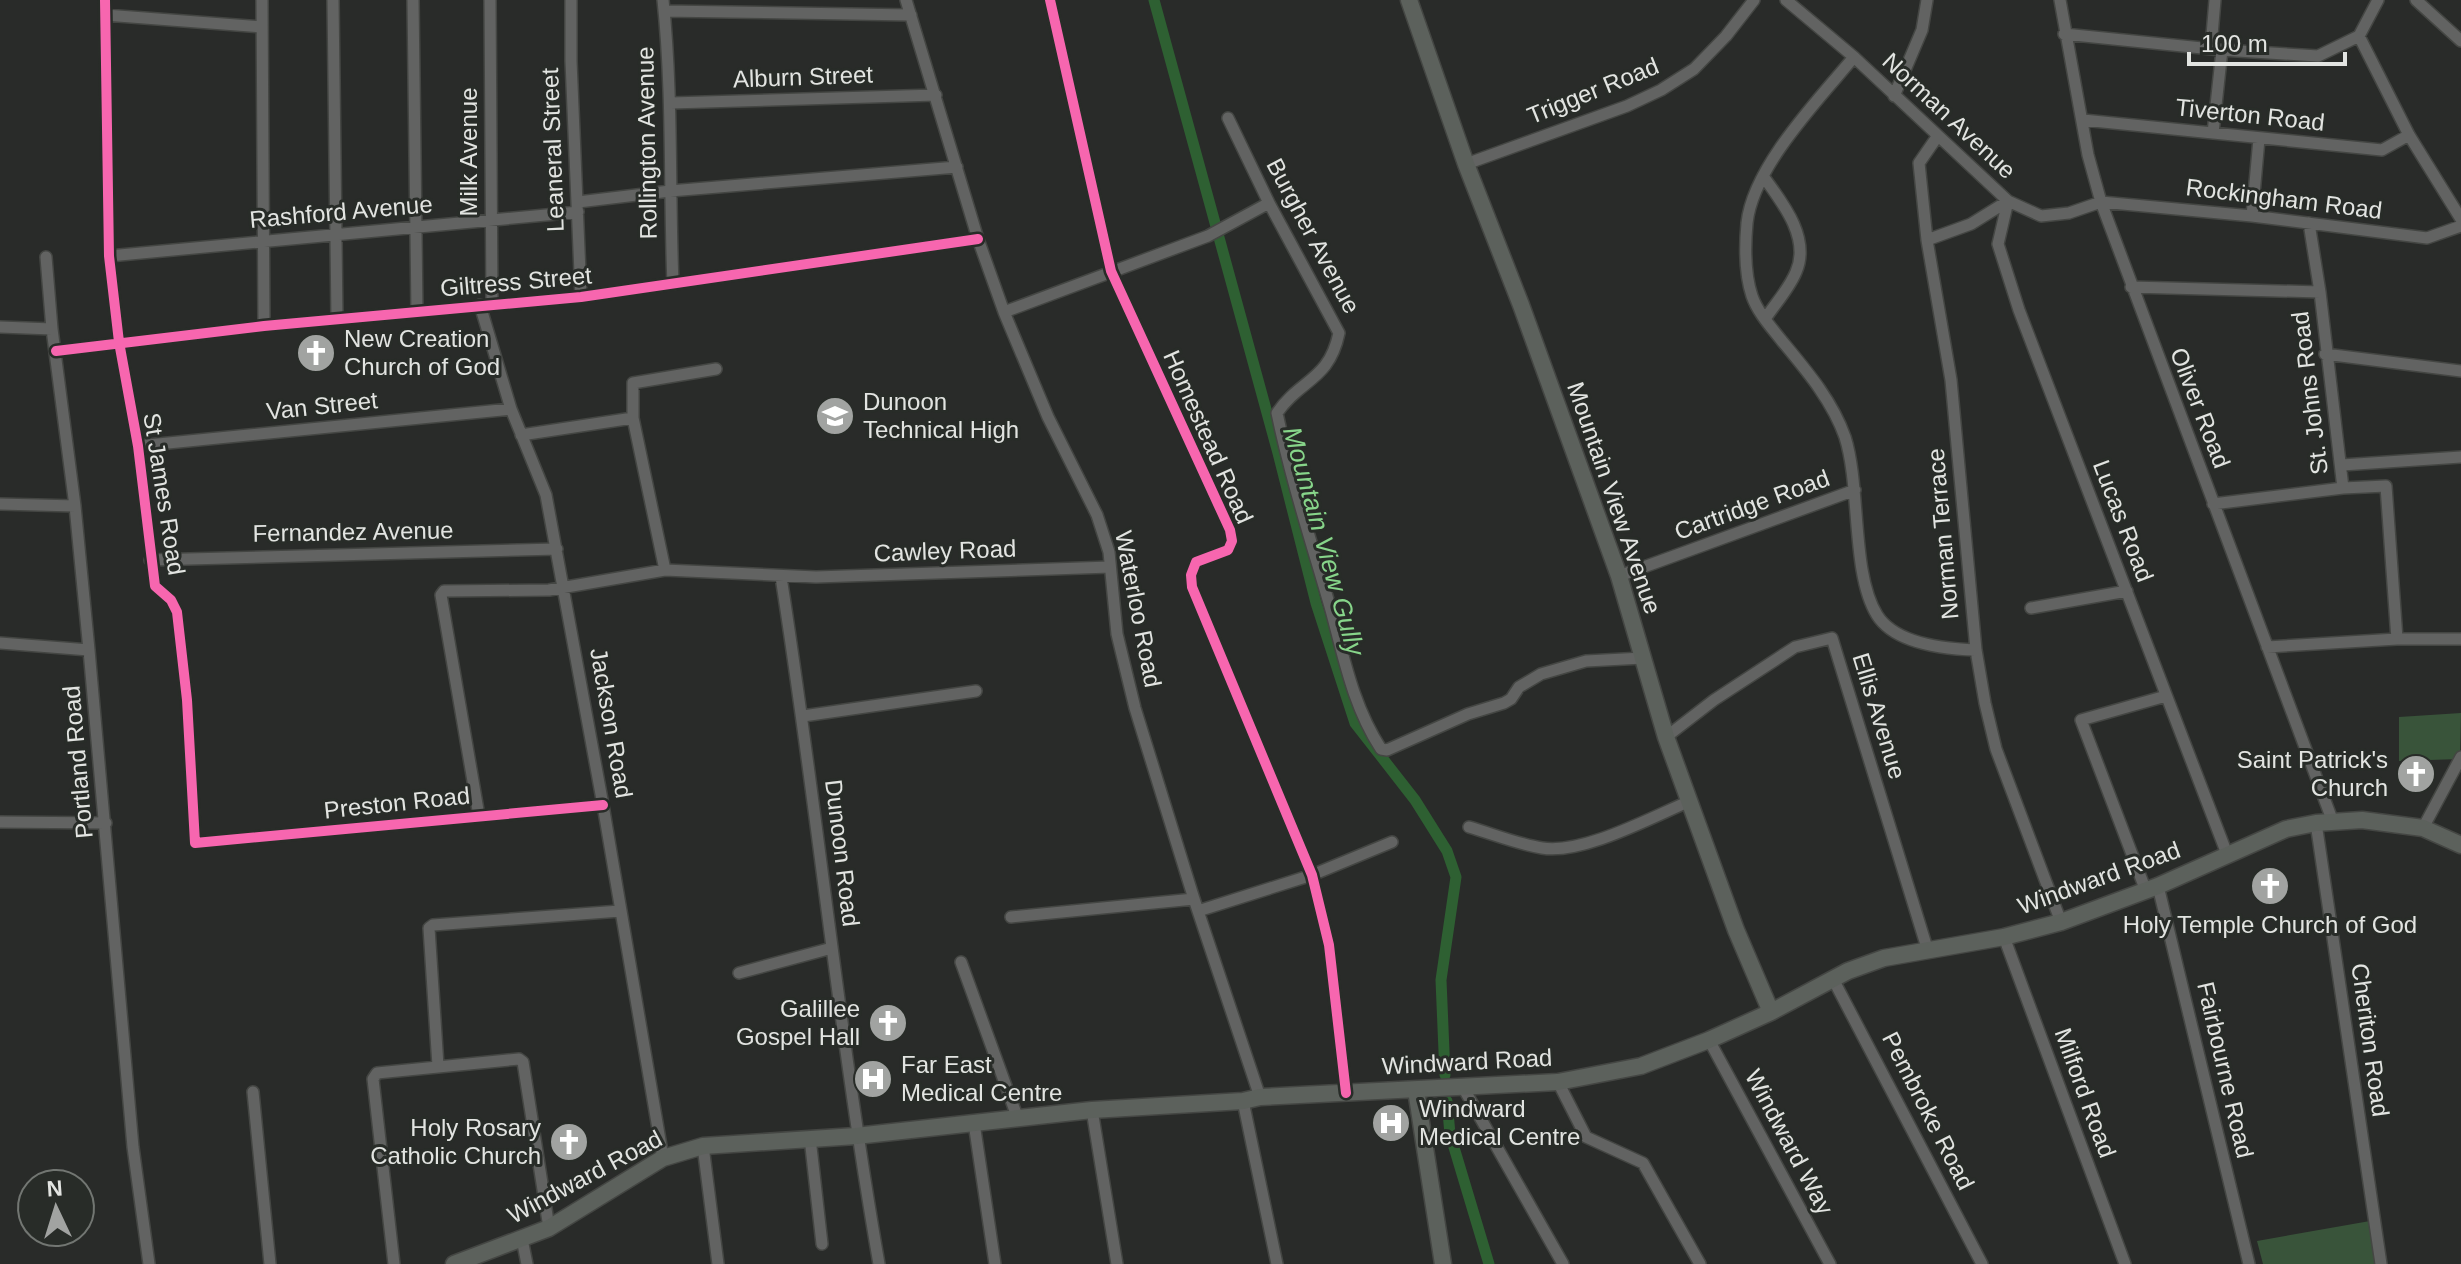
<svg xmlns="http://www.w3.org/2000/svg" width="2461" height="1264" font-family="Arial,sans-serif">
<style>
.green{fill:#39543a}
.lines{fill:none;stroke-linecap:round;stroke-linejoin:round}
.canal{stroke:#2e6032;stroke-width:11}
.street-casing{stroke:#444643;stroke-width:14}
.secondary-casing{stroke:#444643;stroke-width:19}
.street{stroke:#626362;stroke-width:11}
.secondary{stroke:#5c615c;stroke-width:16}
.cycleway-casing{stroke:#282c28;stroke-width:15}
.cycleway{stroke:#f766af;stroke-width:10}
.labels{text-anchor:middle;stroke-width:6;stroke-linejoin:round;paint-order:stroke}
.street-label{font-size:24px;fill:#e2e4e1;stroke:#282c28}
.poi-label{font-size:24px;fill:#e2e4e1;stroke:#282c28;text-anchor:start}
.water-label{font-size:26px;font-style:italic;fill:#87d58a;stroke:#282c28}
</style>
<rect width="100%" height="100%" fill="#292b29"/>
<path class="green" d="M2461 713 2460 759 2399 761V717Z
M2370 1221 2376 1264H2263L2257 1241Z"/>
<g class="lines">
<path class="canal" d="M1154 0 1278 453 1316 603 1355 723 1415 800 1447 851 1456 877 1441 980 1445 1075
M1447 1101 1450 1134 1489 1264"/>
<g class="street-casing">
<path id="street" d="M105 0 109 256 119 342 138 446 155 586 171 600 177 612 187 700 195 843 603 805
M262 0 264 326
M333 0 337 319
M413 0 417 312
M490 0 492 304
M571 0V61L581 297
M663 0C673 95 669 189 673 284
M906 0 978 239 1004 312 1048 417 1097 515 1109 552 1117 634 1135 708 1194 899 1260 1097
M1050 0 1111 271 1230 530 1232 541 1228 550 1196 562 1191 575 1192 587 1312 875 1329 945 1346 1093
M1786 0 1854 57 2008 201 2041 216 2069 213 2101 202 2252 216 2427 238 2461 226
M2060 0 2088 155 2101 202 2333 822
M2416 0 2461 41
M664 11 911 15
M105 15 262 27
M2064 34 2222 50 2318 56 2359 36 2378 0
M2359 36 2409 135 2461 219
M2211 47 2215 0
M1854 57C1818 100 1753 167 1747 223 1745 245 1745 275 1752 296 1758 313 1771 327 1782 341 1806 370 1832 400 1845 437 1861 487 1851 573 1877 615 1895 644 1945 649 1976 650
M1894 96 1922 30 1927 0
M671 103 936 95
M1228 118 1269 203 1339 333C1329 381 1300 379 1277 413 1291 480 1312 544 1331 610 1344 658 1353 706 1381 749L1387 750 1468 714 1504 703 1511 699 1519 687 1541 674 1586 661 1643 658
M2083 120 2382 150 2409 135
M2213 133 2222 50
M1937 137 1919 163 1927 240 1951 380 1976 650 1985 703 1996 749 2061 922
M1466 164 1627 106 1661 90 1694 69 1726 36 1754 0
M1763 176C1782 202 1811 238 1796 272 1789 289 1775 304 1765 319
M2008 201 1998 244 2019 310 2227 854
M578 202 670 191 957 167
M2252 216 2259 139
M2309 223 2320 292 2343 488
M1927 240 1971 224 2008 201
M109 256 578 212
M46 257 52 329 75 506 89 650 133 1147 149 1264
M2131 287 2320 292
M480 305 511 409 546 495 603 805 663 1158
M1004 312 1208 236 1269 203
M0 327 52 329
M56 351 264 326 581 297 978 239
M2325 354 2461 371
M521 435 633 418
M138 446 511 409
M2342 465 2461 457
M0 504 75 506
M2213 504 2343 488 2386 486 2397 639
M150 560 557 549
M665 570 633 418V383L716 369
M1619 576 1855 490
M781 577C817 805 839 1036 879 1264
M2031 608 2127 591
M0 643 89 650
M2267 647 2397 639H2461
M803 716 976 691
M1666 737 1714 700 1795 647 1832 638 1927 948
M479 816 441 595 444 591 549 590 665 570 816 577 1110 567
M0 822 106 823
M2316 823 2381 1264
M1469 827C1493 834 1517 844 1542 848 1582 855 1652 817 1690 801
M2423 828 2461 757
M2158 886 2249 1264
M2146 891 2081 720 2166 696
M1198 911 1312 875 1392 842
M1011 917 1194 899
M2004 937 2125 1264
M961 962 1018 1119
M739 973 832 948
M1833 979 1982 1264
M1709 1040 1830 1264
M438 1066 429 928 433 925 620 911
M1558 1082 1586 1137 1643 1163 1700 1264
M1464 1089 1563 1264
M253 1092 270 1264
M1243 1101 1277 1264
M1092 1110 1117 1264
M974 1123 995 1264
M810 1138 822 1244
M703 1146 718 1264
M522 1239 527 1264
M394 1264 373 1079 377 1073 519 1059 523 1062 549 1228"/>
</g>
<g class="secondary-casing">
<path id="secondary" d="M1409 0 1466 164 1521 305 1619 576 1666 737 1736 930 1771 1012
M1416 1090 1443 1264
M454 1264 549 1228 663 1158 703 1146 856 1136 1092 1110 1243 1101 1260 1097 1558 1082 1641 1066 1709 1040 1771 1012 1848 971 1884 958 2004 937 2061 922 2158 886 2286 829 2316 823 2362 820 2423 828 2461 845"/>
</g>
<use href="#street" class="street"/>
<use href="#secondary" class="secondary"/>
<g class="cycleway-casing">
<path id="cycleway" d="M105 0 109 256 119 342 138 446 155 586 171 600 177 612 187 700 195 843 603 805
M1050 0 1111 271 1230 530 1232 541 1228 550 1196 562 1191 575 1192 587 1312 875 1329 945 1346 1093
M56 351 264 326 581 297 978 239"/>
</g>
<use href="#cycleway" class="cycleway"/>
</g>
<defs>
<g id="church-disc" transform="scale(2)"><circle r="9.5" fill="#a1a3a1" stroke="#282c28"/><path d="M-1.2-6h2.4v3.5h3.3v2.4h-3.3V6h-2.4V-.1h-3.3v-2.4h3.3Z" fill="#fff"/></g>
<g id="school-disc" transform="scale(2)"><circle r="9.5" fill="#a1a3a1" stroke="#282c28"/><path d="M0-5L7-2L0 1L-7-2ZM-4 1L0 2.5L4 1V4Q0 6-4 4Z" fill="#fff"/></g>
<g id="hospital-disc" transform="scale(2)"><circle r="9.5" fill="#a1a3a1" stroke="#282c28"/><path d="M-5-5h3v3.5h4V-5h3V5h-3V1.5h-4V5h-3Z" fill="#fff"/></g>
</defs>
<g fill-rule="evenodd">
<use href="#church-disc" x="316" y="353"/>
<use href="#school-disc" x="835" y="416"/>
<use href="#church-disc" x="2416" y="774"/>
<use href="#church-disc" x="2270" y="886"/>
<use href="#church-disc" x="888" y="1023"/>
<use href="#hospital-disc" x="873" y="1079"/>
<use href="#hospital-disc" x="1391" y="1123"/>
<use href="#church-disc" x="569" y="1142"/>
</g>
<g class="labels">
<g class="street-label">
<text transform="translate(803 77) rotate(-2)" y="8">Alburn Street</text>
<text transform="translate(1593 91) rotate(-22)" y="8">Trigger Road</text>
<text transform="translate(2250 115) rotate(6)" y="8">Tiverton Road</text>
<text transform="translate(1949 116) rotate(43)" y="8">Norman Avenue</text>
<text transform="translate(647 143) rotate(-91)" y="8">Rollington Avenue</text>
<text transform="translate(553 150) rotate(-92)" y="8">Leaneral Street</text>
<text transform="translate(469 152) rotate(-90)" y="8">Milk Avenue</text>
<text transform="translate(2284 199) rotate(7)" y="8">Rockingham Road</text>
<text transform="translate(341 212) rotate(-5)" y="8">Rashford Avenue</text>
<text transform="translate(1313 236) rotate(62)" y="8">Burgher Avenue</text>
<text transform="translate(516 282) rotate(-5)" y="8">Giltress Street</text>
<text transform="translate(2310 393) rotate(-97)" y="8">St. Johns Road</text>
<text transform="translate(322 406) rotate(-6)" y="8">Van Street</text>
<text transform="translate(2200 408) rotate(69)" y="8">Oliver Road</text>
<text transform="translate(1208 437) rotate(66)" y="8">Homestead Road</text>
<text transform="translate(164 494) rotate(81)" y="8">St James Road</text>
<text transform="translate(1614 498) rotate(71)" y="8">Mountain View Avenue</text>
<text transform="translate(1752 505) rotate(-20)" y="8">Cartridge Road</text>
<text transform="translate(2123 521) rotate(69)" y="8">Lucas Road</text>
<text transform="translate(353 532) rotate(-1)" y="8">Fernandez Avenue</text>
<text transform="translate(1943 534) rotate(-95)" y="8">Norman Terrace</text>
<text transform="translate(945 551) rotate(-2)" y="8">Cawley Road</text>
<text transform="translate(1138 609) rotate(79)" y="8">Waterloo Road</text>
<text transform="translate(1879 716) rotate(73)" y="8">Ellis Avenue</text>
<text transform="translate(611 723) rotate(80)" y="8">Jackson Road</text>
<text transform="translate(78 762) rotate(-95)" y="8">Portland Road</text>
<text transform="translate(397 803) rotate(-6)" y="8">Preston Road</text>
<text transform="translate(842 853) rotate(83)" y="8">Dunoon Road</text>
<text transform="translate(2099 878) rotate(-20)" y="8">Windward Road</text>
<text transform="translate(2370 1040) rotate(82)" y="8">Cheriton Road</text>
<text transform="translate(1467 1062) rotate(-3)" y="8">Windward Road</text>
<text transform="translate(2225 1070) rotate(77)" y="8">Fairbourne Road</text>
<text transform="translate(2085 1093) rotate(70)" y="8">Milford Road</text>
<text transform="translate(1928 1111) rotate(63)" y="8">Pembroke Road</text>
<text transform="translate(1789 1142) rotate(62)" y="8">Windward Way</text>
<text transform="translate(585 1177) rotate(-28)" y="8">Windward Road</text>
</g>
<g class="poi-label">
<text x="344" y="347">New Creation<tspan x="344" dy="28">Church of God</tspan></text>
<text x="863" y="410">Dunoon<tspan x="863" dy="28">Technical High</tspan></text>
<text x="2388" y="768" text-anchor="end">Saint Patrick's<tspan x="2388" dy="28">Church</tspan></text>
<text x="2270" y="933" text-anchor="middle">Holy Temple Church of God</text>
<text x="860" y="1017" text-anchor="end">Galillee<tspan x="860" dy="28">Gospel Hall</tspan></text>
<text x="901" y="1073">Far East<tspan x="901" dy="28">Medical Centre</tspan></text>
<text x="1419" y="1117">Windward<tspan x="1419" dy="28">Medical Centre</tspan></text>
<text x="541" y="1136" text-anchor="end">Holy Rosary<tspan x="541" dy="28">Catholic Church</tspan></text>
</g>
<g class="water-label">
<text transform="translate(1324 541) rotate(74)" y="9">Mountain View Gully</text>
</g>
</g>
<g transform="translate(56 1208) rotate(356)"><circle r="38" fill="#282c28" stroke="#727672" stroke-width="2"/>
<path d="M0-6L14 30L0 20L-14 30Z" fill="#a1a3a1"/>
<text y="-12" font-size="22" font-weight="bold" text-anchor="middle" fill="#e2e4e1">N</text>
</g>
<path d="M2189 52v12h156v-12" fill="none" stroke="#e2e4e1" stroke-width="4"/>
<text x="2201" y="52" font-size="24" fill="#e2e4e1" stroke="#282c28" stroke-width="6" paint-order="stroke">100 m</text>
</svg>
